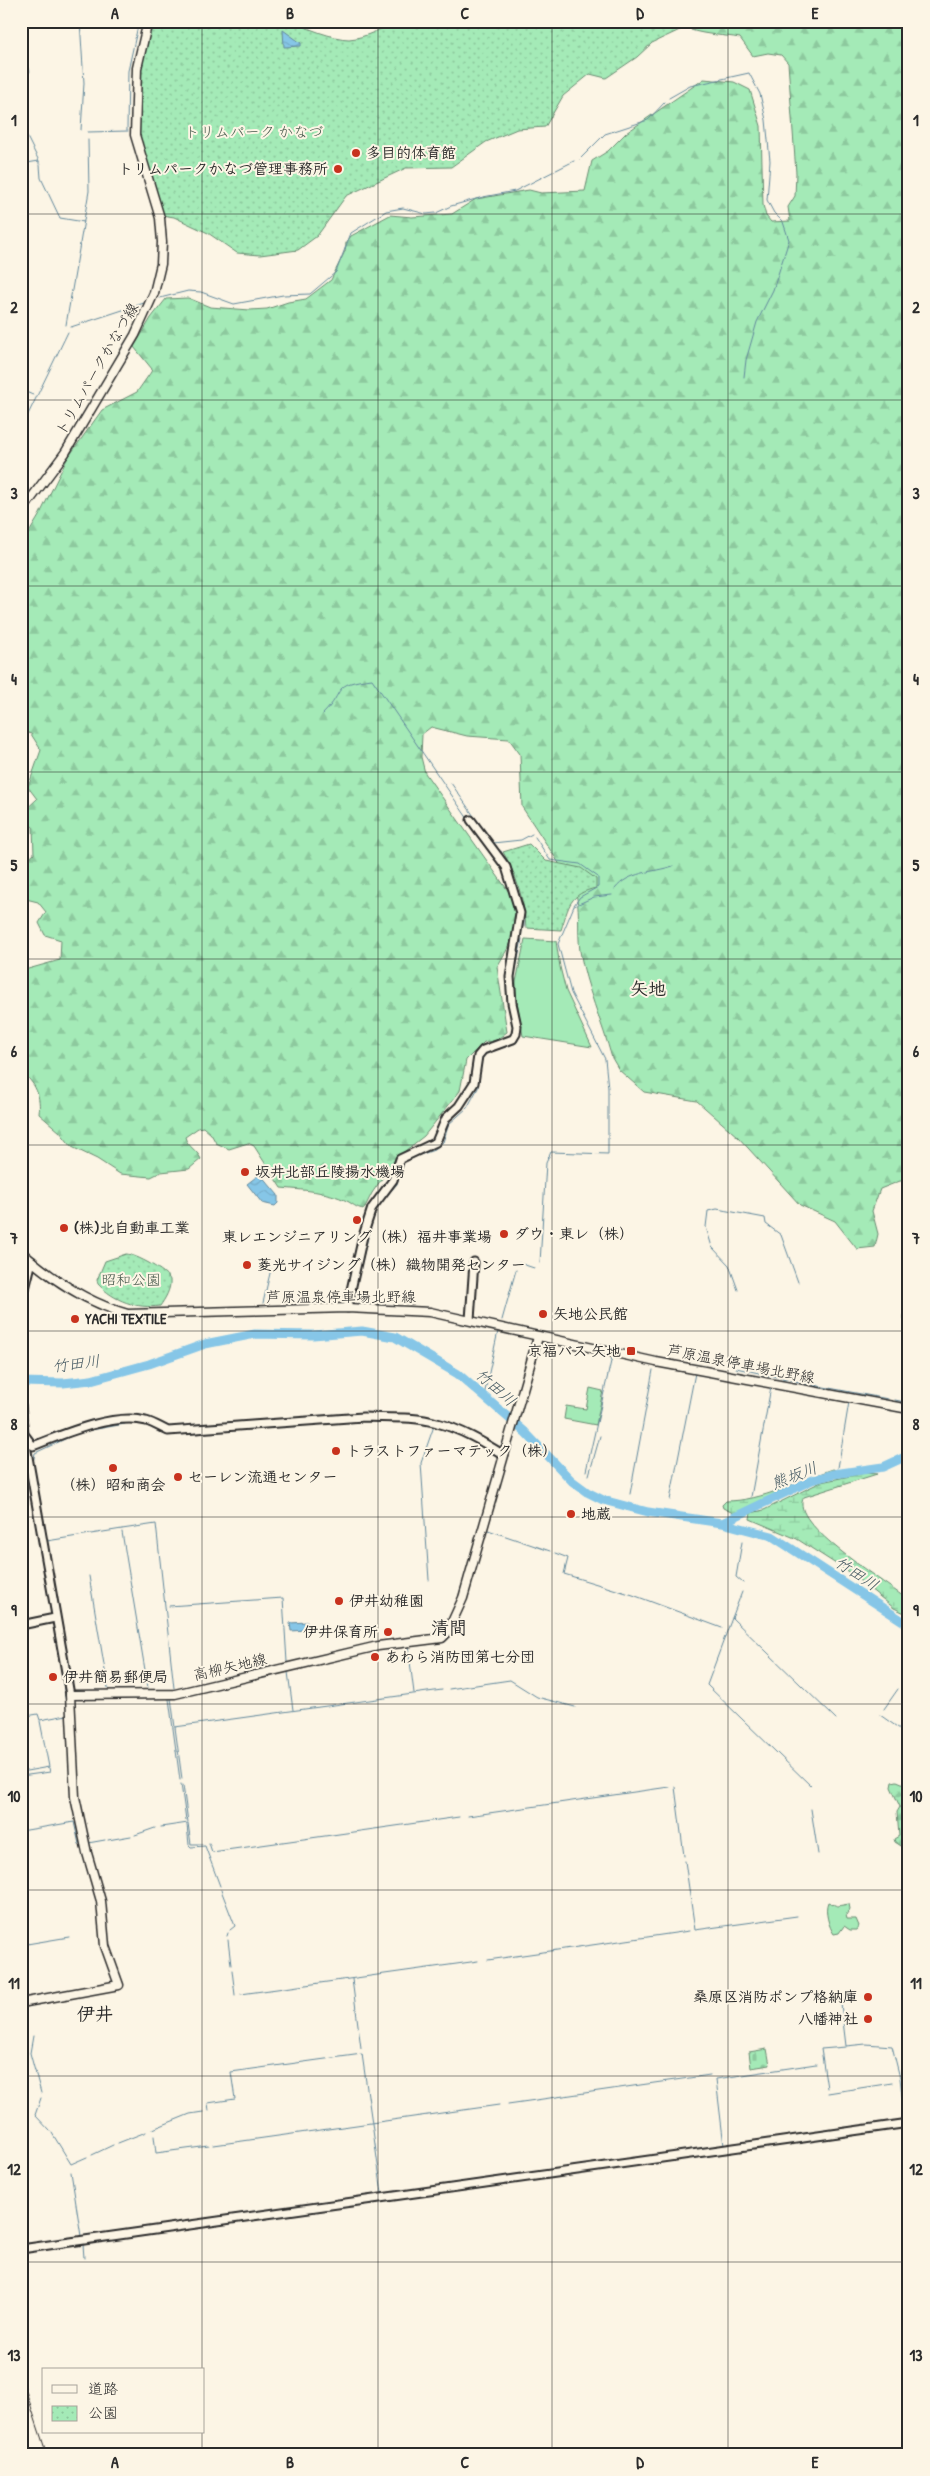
<svg xmlns="http://www.w3.org/2000/svg" width="930" height="2476" font-family="'Patrick Hand','Klee One',sans-serif">
<style>
.green{fill:#a4eab7;stroke:#688a71}
.forest{fill:url(#forest-firs);stroke:#688a71}
.wetland{fill:url(#wetland-marsh);stroke:#688a71}
.cemetery{fill:url(#cemetery-stones);stroke:#688a71}
.park{fill:url(#park-dots);stroke:#688a71}
.water{fill:url(#water-waves);stroke:#62889c}
.lines{fill:none;stroke-linecap:round;stroke-linejoin:round}
.stream{stroke:#62889c;stroke-width:1}
.river{stroke:#86c6e7;stroke-width:9}
.tertiary-casing{stroke:#2b2b2b;stroke-width:11}
.secondary-casing{stroke:#2b2b2b;stroke-width:11}
.tertiary{stroke:#fcf5e5;stroke-width:7}
.secondary{stroke:#fcf5e5;stroke-width:8}
.rail{stroke:#2b2b2b;stroke-width:1}
.grid{fill:none;stroke:#2b2b2b;stroke-width:1;stroke-opacity:0.55}
.poi-dot{fill:#c8321e;stroke:#fcf5e5;stroke-width:2}
.labels{text-anchor:middle;stroke-width:4;stroke-linejoin:round;paint-order:stroke}
.park-label{font-size:15px;fill:#495b4e;stroke:#fcf5e5}
.poi-label{font-size:15px;font-weight:bold;fill:#2b2b2b;stroke:#fcf5e5;text-anchor:start}
.street-label{font-size:15px;fill:#2b2b2b;stroke:#fcf5e5}
.water-label{font-size:16px;font-style:italic;fill:#465a63;stroke:#fcf5e5}
.quarter-label{font-size:18px;font-weight:bold;fill:#2b2b2b;stroke:#fcf5e5}
.neatline{fill:none;stroke:#2b2b2b;stroke-width:2}
.grid-label{font-size:16px;text-anchor:middle;font-weight:bold;fill:#2b2b2b}
</style>
<defs>
<pattern id="forest-firs" width="22" height="20" patternUnits="userSpaceOnUse" patternTransform="scale(1.25)"><rect width="22" height="20" fill="#a4eab7"/><path d="M5 1l3.5 6h-7zM16 11l3.5 6h-7z" fill="#8dc99e"/></pattern>
<pattern id="wetland-marsh" width="20" height="14" patternUnits="userSpaceOnUse" patternTransform="scale(1.25)"><rect width="20" height="14" fill="#a4eab7"/><path d="M1 5h8M5 5V1M11 12h8M15 12V8" fill="none" stroke="#8dc99e"/></pattern>
<pattern id="cemetery-stones" width="16" height="16" patternUnits="userSpaceOnUse" patternTransform="scale(1.25)"><rect width="16" height="16" fill="#a4eab7"/><path d="M2 7V4a2 2 0 0 1 4 0v3zM10 15v-3a2 2 0 0 1 4 0v3z" fill="#8dc99e"/></pattern>
<pattern id="park-dots" width="8" height="8" patternUnits="userSpaceOnUse" patternTransform="scale(1.25)"><rect width="8" height="8" fill="#a4eab7"/><path d="M2 2h.1M6 6h.1" fill="none" stroke="#8dc99e" stroke-width="1.8" stroke-linecap="round"/></pattern>
<pattern id="water-waves" width="16" height="10" patternUnits="userSpaceOnUse" patternTransform="scale(1.25)"><rect width="16" height="10" fill="#86c6e7"/><path d="M0 5q4-4 8 0t8 0" fill="none" stroke="#74aac6"/></pattern>
</defs>
<rect width="100%" height="100%" fill="#fcf5e5"/>
<filter id="ink" filterUnits="userSpaceOnUse"><feTurbulence type="fractalNoise" baseFrequency=".02" numOctaves="2"/><feDisplacementMap in="SourceGraphic" scale="10" xChannelSelector="R" yChannelSelector="G"/><feConvolveMatrix kernelMatrix="1 2 1 2 8 2 1 2 1" color-interpolation-filters="sRGB"/></filter>
<g filter="url(#ink)">
<path class="green" d="M525 939 556 941 560 967 566 991 592 1047 523 1036 516 996V982Z
M590 1388 603 1391 596 1425 564 1419 566 1406 586 1409Z
M828 1902 837 1906 849 1904 850 1909 846 1915 847 1919H856L859 1926 856 1930H850L844 1926 839 1933 834 1934C829 1927 824 1911 828 1902Z"/>
<path class="forest" d="M687 21H909V1181H900L880 1189 872 1211 878 1234 875 1247 857 1249 835 1221 800 1205 738 1137 697 1101 644 1092 619 1070 612 1058C602 1022 586 987 580 951 577 929 581 906 574 886L522 807 520 754 509 739 467 736 431 727 422 734 421 757 425 773 511 895 516 911 512 941 497 967 507 1032 495 1041 484 1042 466 1060 460 1091 424 1136 396 1158 372 1193 364 1209C356 1208 353 1204 347 1201 327 1191 302 1190 281 1188L254 1146 248 1143 229 1149 216 1143 211 1134 203 1127 198 1128 185 1137C187 1146 197 1150 201 1159L189 1169 161 1172 151 1177 120 1174 97 1159 72 1147 60 1132 39 1114C41 1096 36 1083 21 1072V971L60 960 61 940 45 935 39 923 46 912 38 902 26 899 21 892 23 864 34 854 33 827 21 818V814L37 799 28 787 41 750 31 734 21 730V541L27 536 39 516 67 459 102 410 137 392 151 372 152 369 134 347 151 318 166 299 188 298 210 307 250 310 267 309 288 302 306 299 331 280 345 251 346 243 351 236 390 215 412 217 452 214 476 199 529 190 541 193 585 191 592 161 608 151 626 133 704 79 734 82 750 90 761 126 763 205 766 216 771 222 790 221 788 207 795 196 796 173 788 63 781 55 768 53 753 56 740 38C723 35 707 35 691 30Z
M908 1276H909V1322L904 1320V1294Z
M897 1781 909 1786V1851L895 1842 894 1839 899 1836 897 1812 900 1807 891 1787 892 1782Z"/>
<path class="wetland" d="M833 1469 836 1470 802 1483 740 1512 735 1514 723 1508 722 1505 726 1501C763 1501 798 1481 833 1469Z
M865 1473 877 1474 804 1497C786 1523 891 1585 909 1601V1615L894 1608 850 1573 797 1539 750 1519 751 1513 764 1510 821 1482Z"/>
<path class="cemetery" d="M767 2049 770 2065 751 2068 749 2052Z"/>
<path class="park" d="M153 21H293C305 28 334 39 349 39 365 38 383 28 397 21H681L684 28 652 43 637 57 606 78 590 74 563 96 545 127 517 129 486 142 451 167 406 168 346 196 317 236 298 250 260 255 237 253 208 233 174 217 162 215 138 137 139 68Z
M529 844 546 861 581 868 596 879V888C569 894 569 906 561 930L526 928C524 900 517 876 503 852Z
M126 1254C135 1254 168 1272 170 1280 171 1289 165 1299 160 1306 137 1309 114 1301 98 1284L97 1280 105 1261Z"/>
<path class="water" d="M283 30 301 43V46L284 47Z
M260 1174 278 1195V1203L275 1206 262 1203 247 1184Z
M307 1622V1630L291 1631 290 1623Z"/>
<g class="lines">
<path class="stream" d="M80 21 84 83 81 130
M21 59 30 71 22 83 24 103
M669 98 690 86 749 73 760 94 766 120 770 161 767 200 774 213 783 222 789 240 773 290 757 322 746 360 744 377
M21 119 24 110
M21 121 22 127 39 161
M127 130 128 71 139 21
M88 132 128 131
M580 159 605 134 648 120 665 102
M21 164 39 161V164
M40 165 41 178 60 218 84 222
M160 298 188 291 201 292 234 304 283 295 310 294 336 272 351 233 386 211 403 208 426 214 436 213 451 206 483 197 515 191 574 161
M66 325 89 191 88 140
M71 327 144 303
M21 390 33 395
M21 429 68 332
M323 714C347 690 330 684 372 679L468 819
M451 783 489 838
M535 837 550 860 580 864 598 877V887L580 897 574 905
M493 843 521 840 532 834
M501 851 506 862
M615 889C629 871 652 873 673 866
M518 893 524 913V927
M514 979 522 939
M482 1056 487 1052 517 1042 520 1035V1023
M411 1158 434 1150 443 1142 449 1124 467 1108 478 1088 479 1072
M377 1207 397 1184 402 1163
M519 1263 534 1268
M540 1263 546 1163 551 1152 608 1154V1088L605 1059 571 993 558 944 574 906 594 897 612 895
M738 1290 729 1265 712 1247 706 1227 708 1211 717 1209 765 1218 766 1224 781 1235 798 1282
M353 1296 374 1214
M263 1303 271 1269
M502 1320 516 1270
M736 1368 809 1384
M813 1385 888 1399
M484 1396 498 1331
M895 1400 909 1403
M838 1468 849 1402
M586 1471 612 1357
M589 1475 600 1436
M630 1494 653 1370
M751 1497 771 1387
M670 1500 695 1373
M41 1508 33 1463 35 1453 80 1432 125 1424
M122 1529 156 1524 174 1688
M488 1530 550 1551
M122 1532 148 1688
M47 1541 122 1529
M742 1542 736 1577 743 1583
M555 1553 568 1558 564 1574 633 1595 722 1628
M89 1576 108 1688
M429 1580 421 1463 434 1426
M742 1592 732 1618 836 1719
M169 1606 283 1598 287 1662
M732 1618 707 1685 812 1787
M408 1646 414 1693
M288 1672 293 1710
M903 1680 909 1672
M63 1683 67 1709
M449 1689 510 1680 537 1697 575 1707
M154 1698H171L182 1779
M169 1699 180 1780
M884 1709 898 1689
M880 1715 900 1729
M21 1717 38 1714 40 1720 67 1715
M175 1727 442 1690
M906 1733 909 1736
M21 1772 49 1767 40 1721
M21 1776 50 1772 49 1768
M181 1784 186 1820
M183 1785 188 1822
M675 1787 684 1856
M811 1809 818 1854
M468 1816 669 1787
M187 1825 189 1845 191 1847 205 1846 220 1886
M161 1827 188 1823 191 1844H202
M21 1831 74 1822 79 1844
M135 1835 155 1828
M108 1840 131 1836
M88 1843 105 1840
M209 1843 212 1852 459 1817
M685 1861 695 1930 797 1916
M221 1890 235 1926 230 1930
M227 1936 228 1933
M228 1940 231 1965
M21 1945 69 1937
M488 1960 689 1931
M232 1970 235 1995
M352 1979 361 2048
M241 1994 478 1961
M841 2004 846 2046 866 2044 892 2046 900 2078 905 2121
M33 2036 30 2053 41 2093
M827 2088 821 2049 846 2047
M828 2093 892 2083
M41 2098 35 2115 50 2131
M508 2104 710 2075
M209 2111 208 2103 235 2099 231 2072 362 2054 382 2193
M153 2129 190 2114 203 2112
M52 2133 71 2164 87 2157
M154 2136 156 2153 209 2146
M118 2143 146 2132
M214 2145 499 2105
M724 2146 716 2079 816 2064
M92 2155 113 2145
M71 2172 81 2236
M83 2244 84 2258"/>
<path class="river" d="M21 1382 63 1383 91 1380 149 1364 205 1344 255 1334 313 1335 362 1331 395 1337 458 1374 525 1432 572 1481 587 1492 603 1500 648 1512 722 1523 772 1536 909 1625
M722 1523 812 1480 834 1474 883 1467 909 1455"/>
<g class="tertiary-casing">
<path id="tertiary" d="M21 1305 32 1261
M347 1308 363 1236 372 1208 393 1180 400 1159 436 1142 446 1118 459 1106 474 1083 478 1056 483 1050 513 1039 516 1034 517 1026 512 1003 510 977 520 913 506 867 471 820
M470 1320 474 1262
M21 1405 24 1434 70 1695
M24 1434 33 1446C63 1434 115 1412 146 1421 154 1423 161 1428 168 1431L363 1417C387 1418 414 1416 437 1423 461 1429 483 1442 504 1455
M21 1625 55 1618
M21 2249 909 2123"/>
</g>
<g class="secondary-casing">
<path id="secondary" d="M21 512 65 453 135 335 154 293 161 264 162 242 160 218 135 135 137 68 148 21
M21 1252C53 1280 87 1303 128 1314L347 1308 430 1312 656 1362 909 1409
M21 2003 119 1985 105 1946 101 1901 87 1853 75 1797 70 1695 175 1694 378 1646 442 1638 447 1633 463 1598 538 1337"/>
</g>
<use href="#tertiary" class="tertiary"/>
<use href="#secondary" class="secondary"/>
<path class="rail" d="M21 2376 47 2455"/>
</g>
</g>
<path class="grid" d="M202 21V2370M378 21V2455M552 21V2455M728 21V2455M21 214H909M21 400H909M21 586H909M21 772H909M21 959H909M21 1145H909M21 1331H909M21 1517H909M21 1704H909M21 1890H909M21 2076H909M21 2262H909M202 2432V2455"/>
<g class="poi-dot">
<circle cx="356" cy="153" r="5"/>
<circle cx="338" cy="169" r="5"/>
<circle cx="245" cy="1172" r="5"/>
<circle cx="357" cy="1220" r="5"/>
<circle cx="64" cy="1228" r="5"/>
<circle cx="504" cy="1234" r="5"/>
<circle cx="247" cy="1265" r="5"/>
<circle cx="543" cy="1314" r="5"/>
<circle cx="75" cy="1319" r="5"/>
<rect x="626" y="1346" width="10" height="10" rx="2.5"/>
<circle cx="336" cy="1451" r="5"/>
<circle cx="113" cy="1468" r="5"/>
<circle cx="178" cy="1477" r="5"/>
<circle cx="571" cy="1514" r="5"/>
<circle cx="339" cy="1601" r="5"/>
<circle cx="388" cy="1632" r="5"/>
<circle cx="375" cy="1657" r="5"/>
<circle cx="53" cy="1677" r="5"/>
<circle cx="868" cy="1997" r="5"/>
<circle cx="868" cy="2019" r="5"/>
</g>
<g class="labels">
<g class="park-label">
<text x="254" y="137">トリムパーク かなづ</text>
<text x="131" y="1285">昭和公園</text>
</g>
<g class="poi-label">
<text x="366" y="158">多目的体育館</text>
<text x="328" y="174" text-anchor="end">トリムパークかなづ管理事務所</text>
<text x="255" y="1177">坂井北部丘陵揚水機場</text>
<text x="74" y="1233">(株)北自動車工業</text>
<text x="514" y="1239">ダウ・東レ（株）</text>
<text x="357" y="1242" text-anchor="middle">東レエンジニアリング（株）福井事業場</text>
<text x="257" y="1270">菱光サイジング（株）織物開発センター</text>
<text x="553" y="1319">矢地公民館</text>
<text x="85" y="1324">YACHI TEXTILE</text>
<text x="621" y="1356" text-anchor="end">京福バス 矢地</text>
<text x="346" y="1456">トラストファーマテック（株）</text>
<text x="188" y="1482">セーレン流通センター</text>
<text x="113" y="1490" text-anchor="middle">（株）昭和商会</text>
<text x="581" y="1519">地蔵</text>
<text x="349" y="1606">伊井幼稚園</text>
<text x="378" y="1637" text-anchor="end">伊井保育所</text>
<text x="385" y="1662">あわら消防団第七分団</text>
<text x="63" y="1682">伊井簡易郵便局</text>
<text x="858" y="2002" text-anchor="end">桑原区消防ポンプ格納庫</text>
<text x="858" y="2024" text-anchor="end">八幡神社</text>
</g>
<g class="street-label">
<text transform="translate(97 369) rotate(-60)" y="5">トリムパークかなづ線</text>
<text x="341" y="1302">芦原温泉停車場北野線</text>
<text transform="translate(741 1364) rotate(11)" y="5">芦原温泉停車場北野線</text>
<text transform="translate(230 1667) rotate(-13)" y="5">高柳矢地線</text>
</g>
<g class="water-label">
<text transform="translate(76 1363) rotate(-7)" y="6">竹田川</text>
<text transform="translate(496 1387) rotate(41)" y="6">竹田川</text>
<text transform="translate(794 1475) rotate(-21)" y="6">熊坂川</text>
<text transform="translate(857 1573) rotate(33)" y="6">竹田川</text>
</g>
<g class="quarter-label">
<text x="648" y="995">矢地</text>
<text x="449" y="1634">清間</text>
<text x="95" y="2020">伊井</text>
</g>
</g>
<rect width="930" height="2476" fill="none" stroke="#fcf5e5" stroke-width="55"/>
<rect x="42" y="2368" width="162" height="65" fill="#fcf5e5" stroke="#a8a49b"/>
<rect x="52" y="2385" width="25" height="8" fill="#fcf5e5" stroke="#a8a49b"/>
<text x="88" y="2394" font-size="15" fill="#2b2b2b">道路</text>
<rect x="52" y="2406" width="25" height="15" fill="url(#park-dots)" stroke="#a8a49b"/>
<text x="88" y="2418" font-size="15" fill="#2b2b2b">公園</text>
<rect x="28" y="28" width="874" height="2420" class="neatline"/>
<g class="grid-label">
<text x="115" y="19">A</text>
<text x="290" y="19">B</text>
<text x="465" y="19">C</text>
<text x="640" y="19">D</text>
<text x="815" y="19">E</text>
<text x="14" y="126">1</text>
<text x="916" y="126">1</text>
<text x="14" y="313">2</text>
<text x="916" y="313">2</text>
<text x="14" y="499">3</text>
<text x="916" y="499">3</text>
<text x="14" y="685">4</text>
<text x="916" y="685">4</text>
<text x="14" y="871">5</text>
<text x="916" y="871">5</text>
<text x="14" y="1057">6</text>
<text x="916" y="1057">6</text>
<text x="14" y="1244">7</text>
<text x="916" y="1244">7</text>
<text x="14" y="1430">8</text>
<text x="916" y="1430">8</text>
<text x="14" y="1616">9</text>
<text x="916" y="1616">9</text>
<text x="14" y="1802">10</text>
<text x="916" y="1802">10</text>
<text x="14" y="1989">11</text>
<text x="916" y="1989">11</text>
<text x="14" y="2175">12</text>
<text x="916" y="2175">12</text>
<text x="14" y="2361">13</text>
<text x="916" y="2361">13</text>
<text x="115" y="2468">A</text>
<text x="290" y="2468">B</text>
<text x="465" y="2468">C</text>
<text x="640" y="2468">D</text>
<text x="815" y="2468">E</text>
</g>
</svg>
